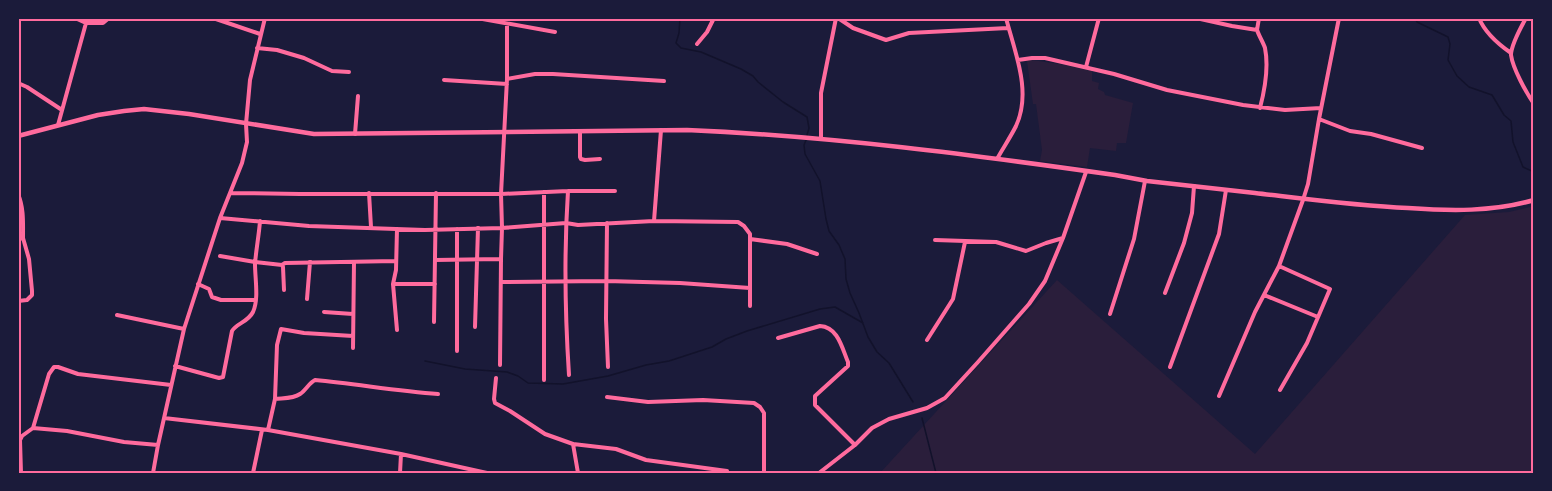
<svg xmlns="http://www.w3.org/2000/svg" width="1552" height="491" font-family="'PT Sans Narrow',sans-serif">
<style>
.green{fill:#2a1e3b}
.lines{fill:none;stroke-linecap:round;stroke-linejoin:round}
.stream{stroke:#12122b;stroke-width:1.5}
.minor{stroke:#ff6b9d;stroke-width:4}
.secondary{stroke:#ff6b9d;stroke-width:4.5}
.neatline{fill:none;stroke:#ff6b9d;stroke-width:2}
</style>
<rect width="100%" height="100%" fill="#1b1b3a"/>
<path class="green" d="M1032 60 1066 65 1092 71V81L1099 83 1098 89 1104 92 1105 95 1133 103 1126 143H1117L1116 151 1090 148 1087 167 1040 161 1042 150 1036 104H1033L1027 61Z
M1534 206V473H880L1057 280 1255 454 1465 215 1509 212Z"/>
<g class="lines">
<path class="stream" d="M680 18 679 33 676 43 681 48 701 52 741 69 753 76 758 82 783 102 807 117 809 128 807 135
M1415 18 1417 22 1448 37 1450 44 1448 60 1457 76 1469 87 1492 95 1504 115 1511 121 1513 142 1523 167 1534 172
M806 140 804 145 805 154 820 181 826 219 829 231 839 245 845 259 846 279 850 293 859 313 868 337 877 352 889 363 913 402
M425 361 465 369 507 372 518 376 528 383 563 384 608 376 646 365 669 361 712 347 726 339 747 331 820 309 835 307 863 323
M922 418 936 473"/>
<path class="minor" d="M75 18 86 23
M213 18 260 34
M477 18 555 32
M838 18 853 28 886 40 909 33 1008 28
M1196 18 1232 26 1257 30C1259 36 1263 42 1265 48 1269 68 1265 89 1260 108
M1479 18C1485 33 1498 44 1511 53
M1526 18C1521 27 1511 45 1511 55 1513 69 1526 92 1534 104
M1257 30 1259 18
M697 44 707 32 714 18
M257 48 277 50 304 58 332 71 349 72
M1018 60 1032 58H1045L1114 74 1167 90 1243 105 1285 110 1321 108
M1086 67 1099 18
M507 79V24
M444 80 507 84
M18 83 27 87 62 110
M1319 119 1350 131 1371 134 1422 148
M58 125 86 23H103L109 18
M580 131V157L581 159 585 160 600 159
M355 134 358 96
M821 138V93L836 18
M997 159C1003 148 1010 138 1016 126 1032 92 1015 53 1006 18
M568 191C564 252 565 314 569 375
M544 192V380
M231 193 300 194H501L568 191H615
M369 193 371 227
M18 194C24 208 23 223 23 238L18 239
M220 218 309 226 425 230 502 228 566 223 578 225 654 221 738 222 744 226 750 234V306
M654 221 661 130
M607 223 606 319 608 367
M397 229 396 270 393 284 397 330
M457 229V351
M750 239 787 244 817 254
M935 240 996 242 1026 251 1046 243 1063 238
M220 256 255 262 282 265 283 267 284 290
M435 260 500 259
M282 265 285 263 396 261
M1279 266 1330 289 1307 343 1280 390
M501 282 606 281 680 283 750 288
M198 284 209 289 212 297 221 300H255
M393 284H435
M1165 293 1184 243 1192 213 1194 186
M1264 295 1318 317
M307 299 310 262
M18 301 27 300 32 295V291L29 259 23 238
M324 312 353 314
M1110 314 1134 239 1145 181
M117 315 184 329
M434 322 436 193
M475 327 478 228
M778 338 820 326C838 327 842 348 848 362V366L815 396V405L855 445
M927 340 953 299 965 242
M353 348 354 262
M500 365 501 259 502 228 501 194 507 79 535 74H553L664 81
M175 366 219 378 223 377 232 331C237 323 248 322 253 312 259 299 255 279 255 264 256 250 259 235 260 221
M1170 367 1219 234 1226 190
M496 378 494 399 495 403 510 411 545 434 573 444
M1219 396 1255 312 1279 266 1303 200 1308 184 1319 119 1339 18
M607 397 648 402 703 400 754 403 760 407 764 413V473
M275 399C283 398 293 399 300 394 306 390 309 383 315 380 357 384 397 391 438 394
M164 418 268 430 401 454 487 473
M33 428 49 374 54 367H58L78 374 171 385
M268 430 275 399 277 345 281 329 304 333 353 336
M21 473 20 440 22 436 33 428 67 431 124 442 158 445
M153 473 158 445 184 329 220 218 242 163 247 142 246 124 250 80 265 18
M253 473 262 430
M400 473 401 454
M578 473 573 444 616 449 646 460 727 471
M819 473 855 445 872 428 889 419 927 408 945 398 978 362 1029 304 1045 281 1063 238 1086 172"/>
<path class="secondary" d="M18 136 98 115 124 111 144 109 189 114 314 134 687 130C831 136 974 155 1115 175 1126 177 1136 179 1147 181 1183 185 1219 189 1255 193 1306 199 1357 206 1408 208 1450 211 1493 212 1534 200"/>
</g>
<rect width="1552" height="491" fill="none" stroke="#1b1b3a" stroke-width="39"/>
<rect x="20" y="20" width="1512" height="452" class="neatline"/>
</svg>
